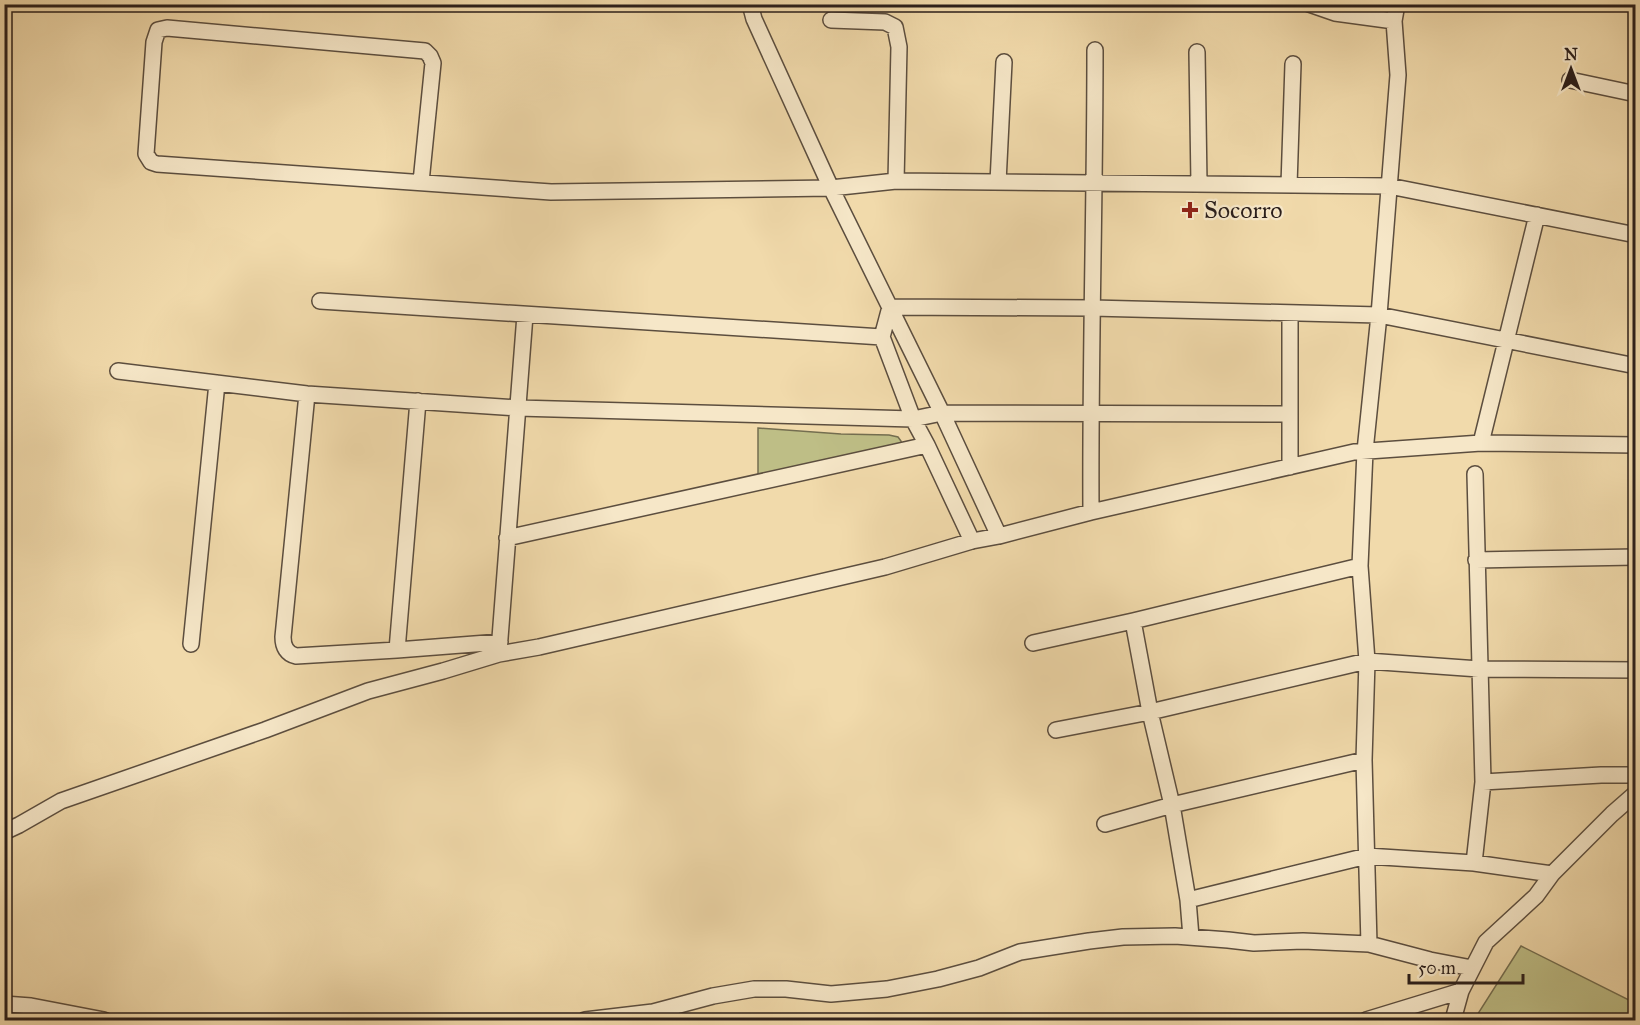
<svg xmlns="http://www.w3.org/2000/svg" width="1640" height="1025" font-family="'IM FELL Great Primer',serif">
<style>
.green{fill:#bebe86;stroke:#746e50;stroke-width:1.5}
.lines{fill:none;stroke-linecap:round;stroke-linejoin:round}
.minor-casing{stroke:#5c4e3f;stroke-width:18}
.minor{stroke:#f6e7c8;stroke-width:15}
.poi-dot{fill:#8f2418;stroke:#f6e7c8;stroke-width:2}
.labels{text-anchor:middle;stroke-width:4.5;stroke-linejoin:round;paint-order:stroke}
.poi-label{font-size:24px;fill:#2b1f1b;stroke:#f6e7c8;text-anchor:start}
</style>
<rect width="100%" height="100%" fill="#f1daab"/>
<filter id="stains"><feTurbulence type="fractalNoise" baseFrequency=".00333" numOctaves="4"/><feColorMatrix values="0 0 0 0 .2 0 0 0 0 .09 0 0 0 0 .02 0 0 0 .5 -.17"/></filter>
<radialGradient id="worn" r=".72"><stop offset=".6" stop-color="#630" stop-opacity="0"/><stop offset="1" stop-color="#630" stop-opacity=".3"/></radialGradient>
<path class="green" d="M758 428 841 434 889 435 898 437 901 441 902 447 758 487Z
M1521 946 1631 1001 1635 1009V1020H1474Z"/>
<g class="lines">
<g class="minor-casing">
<path id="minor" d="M750 4 754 19 831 188 942 413 999 536
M1309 4 1335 13 1394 21
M831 20 885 22 895 27 899 47 896 181
M1197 52 1199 184
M1570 80 1636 94
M421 182 433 63 430 56 425 51 167 28 158 30 154 42 146 154 151 162 157 164 551 192 831 188 896 181 1389 186 1636 235
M998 182 1004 62
M1289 185 1293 64
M320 301 882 337
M890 307 1092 308 1379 315 1636 366
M890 307 882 337 913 419 942 413 1290 414
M118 371 307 394 518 408 913 419 927 445 972 541
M307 394 283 637C283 647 287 654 296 656L397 650 500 642
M1481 443 1537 215
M1290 467V313
M1091 512C1090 358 1095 204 1095 50
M507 538 927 445
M1476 560 1636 557
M1133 621 1150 712 1172 805 1188 900 1191 937
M1033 643 1133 621 1360 566
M191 644 217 383
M397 650 418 401
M499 651 525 315
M1056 730 1150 712 1367 661 1479 669 1636 670
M1483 782 1601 775H1636
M1105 824 1172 805 1364 760
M4 832 19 825 61 801 265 730 368 691 443 671 499 654 539 647 885 567 972 541 999 536 1091 512 1354 452 1481 443 1636 445
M1474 863 1483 782 1475 474
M1188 900 1367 856 1474 863 1552 874
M1369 944 1364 760 1367 661 1360 566 1365 451 1379 315 1398 75 1394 21 1397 4
M4 1004 31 1006 104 1020
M585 1020 653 1012 713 996 754 989H786L831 994 887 989 938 979 979 968 1020 952 1089 941 1123 937 1175 936 1228 940 1254 943 1303 941 1369 944 1430 960 1472 968
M1366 1020 1461 991
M1453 1020 1461 991 1486 942 1536 896 1552 874 1612 814 1636 793"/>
</g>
<use href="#minor" class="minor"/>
</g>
<path class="poi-dot" d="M1187 201h6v6h6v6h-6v6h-6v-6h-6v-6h6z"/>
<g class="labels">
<g class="poi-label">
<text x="1204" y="218">Socorro</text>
</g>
</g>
<rect width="1640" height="1025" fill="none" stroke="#f1daab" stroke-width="24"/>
<rect x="6" y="6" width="1628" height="1013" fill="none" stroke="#2b1f1b" stroke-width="3"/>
<rect x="12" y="12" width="1616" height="1001" fill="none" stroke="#2b1f1b" stroke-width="1.5"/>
<g transform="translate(1571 69)" stroke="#f6e7c8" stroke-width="4.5" paint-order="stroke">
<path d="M0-4.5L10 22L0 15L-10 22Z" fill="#2b1f1b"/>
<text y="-9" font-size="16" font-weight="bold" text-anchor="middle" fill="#2b1f1b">N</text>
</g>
<path d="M1409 974v9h114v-9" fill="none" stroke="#2b1f1b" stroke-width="3"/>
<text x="1418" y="974" font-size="18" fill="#2b1f1b" stroke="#f6e7c8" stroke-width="4.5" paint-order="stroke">50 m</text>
<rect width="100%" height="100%" filter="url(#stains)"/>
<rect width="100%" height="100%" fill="url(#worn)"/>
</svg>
